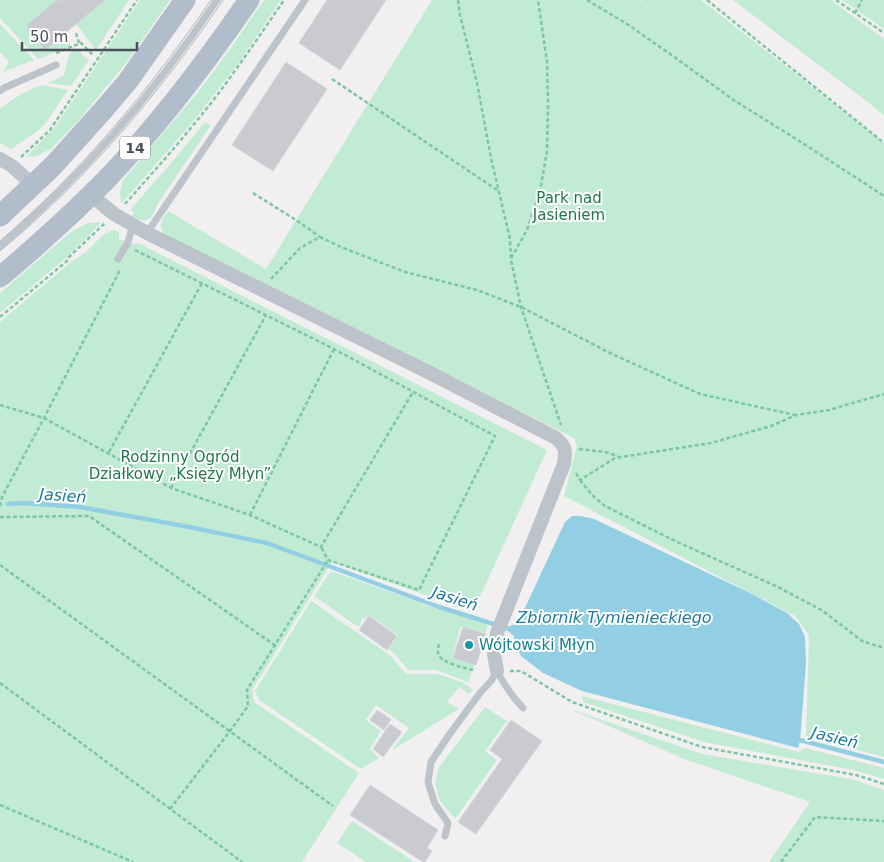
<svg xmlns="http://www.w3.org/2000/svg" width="884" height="862" font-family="'DejaVu Sans',sans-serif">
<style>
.green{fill:#c2ebd4}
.water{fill:#93cfe4}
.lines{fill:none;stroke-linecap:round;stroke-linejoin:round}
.stream{stroke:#93cfe4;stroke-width:4.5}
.building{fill:#c9cbd1;stroke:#d4d5da}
.path{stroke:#7dc6a5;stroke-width:2.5;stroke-dasharray:4 2.5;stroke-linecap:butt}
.lane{stroke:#bcc3cb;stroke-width:7}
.street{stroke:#bcc3cb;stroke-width:14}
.primary{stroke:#b1bdcb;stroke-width:21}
.tram{stroke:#b2b4b9;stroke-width:1}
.culture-dot{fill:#0f9aa8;stroke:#fff;stroke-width:2}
.labels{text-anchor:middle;stroke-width:4;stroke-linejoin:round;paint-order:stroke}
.shield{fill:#fff;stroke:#80858c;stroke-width:1}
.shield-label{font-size:14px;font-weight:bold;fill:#49515b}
.park-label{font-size:15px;fill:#20764f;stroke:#fff}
.culture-label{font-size:15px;fill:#0d838f;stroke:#fff;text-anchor:start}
.water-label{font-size:16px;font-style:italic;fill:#1a7b9d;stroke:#fff}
</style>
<rect width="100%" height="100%" fill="#f1efef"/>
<path class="green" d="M0 0H57L45 50 64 34 70 41V46L39 59 37 58 0 18Z
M93 0H129L96 50 76 24 98 6Z
M140 0H170L127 62 78 121 51 149 36 156 26 157 55 127Z
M264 0H281L237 65 196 118 122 203C119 195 120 188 123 180L198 92 228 52Z
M432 0H640L650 8 641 0H701L884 143V757L806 737 809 635 795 616 564 496 577 446 574 438 165 235C157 226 162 219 168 211L266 269Z
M733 0H831L884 39V115L865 100Z
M842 0H884V29Z
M0 24 34 60 3 72 9 62 0 52Z
M77 48 85 58 89 60 71 86 48 83 64 75 69 54Z
M42 85 68 90 45 124 36 132 11 149 0 143V109C15 97 24 92 42 85Z
M205 122 211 125 157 205C152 220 146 225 131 216L134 213 131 210 133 206 168 167Z
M102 222 67 257 0 313V293L72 231 89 223Z
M115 230 119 233V239L134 244 138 243 547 450 473 612 332 562 252 690 254 702 359 773 302 862H0V322L71 262 86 252 103 235 111 231Z
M331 571 422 603 421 605 422 604 488 624 485 633 461 626 452 658 474 665 468 683 463 680 436 670H408L394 653 389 649 398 635 369 615 364 620 362 615V620L360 626H357L314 596Z
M311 601 391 656 406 674H438L464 683 473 690 469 694 459 687 447 702 459 709 391 751 409 728 376 705 366 720 381 731 370 749 379 758 361 769 259 700 255 691Z
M582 696 799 752 805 748 884 768V779L853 770 704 742 583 702Z
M485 707 507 721 485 751 497 760 455 819 440 801 435 783 439 767Z
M570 709 702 754 851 779 884 790V862H769L810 802 684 759Z
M352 821 413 861 412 862H366L337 843Z"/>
<path class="water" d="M572 516H580L594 519 750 593 787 613 799 624 805 637 806 663 800 741 798 748 582 691 543 673 521 656 514 642V636L508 631 510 626 518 623 565 522Z"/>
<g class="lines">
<path class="stream" d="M8 504 23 503 80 507 184 526 267 543 439 607 513 630
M796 739 884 762"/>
</g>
<path class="building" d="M57 0H105L45 50 26 26Z
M327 0H386L340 70 299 43Z
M286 62 327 89 273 171 232 145Z
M369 616 397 636 387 650 359 630Z
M463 627 486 634 476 665 453 658Z
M377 710 391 719 384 730 370 720Z
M511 720 542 741 476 834 458 822 502 759 490 750Z
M390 724 402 732 383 757 373 749Z
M370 785 438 830 427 848 432 851 425 862H423L350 815Z"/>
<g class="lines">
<path class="path" d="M458 0 460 15 477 83 491 158 510 239 511 260 521 307 561 425
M587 0 627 24 673 56 735 101 801 142 884 196
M707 0 884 143
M836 0 884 33
M855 13 862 0
M76 33 79 43
M56 53 81 43 94 56
M332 79 497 190
M21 157 50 130 137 0
M253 193 296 220 320 237
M125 204C157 168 189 132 218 94 241 63 263 31 284 0
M135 250 334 349 495 436 419 590 328 560 321 547
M511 258 527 230 540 191 547 151 548 105 547 62 538 0
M271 279 300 248 320 237 341 247 405 272 477 290 521 307 610 353 700 394 795 415
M0 317 67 261 68 258 105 223
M0 405 44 418 171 488 250 515 321 547 413 392
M579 449 605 452 618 456
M109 452 202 283
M576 473 580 480 615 458 711 443 771 426 796 415 829 410 884 394
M580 480 592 495 605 506 675 541 778 587 823 611 862 641 884 648
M171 488 266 315
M0 506 2 497 44 418 120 270
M250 515 334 349
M0 517 89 516 276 646
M0 565 333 806
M439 644C438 648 437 652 439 656 444 663 466 669 475 670
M510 671H521L572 702 702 747 856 775 884 784
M0 683 242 862
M0 805 133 862
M170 809 230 731 248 706 247 690 328 560
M781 862 815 817 884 821"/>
<path class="lane" d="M0 91 4 88 56 65
M147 233 305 0
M0 246C85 174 155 92 217 0
M118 259 128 242 133 225
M497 671C504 685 512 696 523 708
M445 836 448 823 435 804 428 782 431 762 449 735 480 693 491 681 497 671"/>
<path class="street" d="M0 159 12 166 33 185
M91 195 114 214 147 233 430 373 556 438C566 447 566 450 564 464L497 633 494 654 497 671"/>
<path class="primary" d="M0 216 53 166 105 108 128 81 185 0
M0 277C36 247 71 215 104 182 158 126 205 64 249 0"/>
<path class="tram" d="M0 241C82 171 150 89 211 0
M0 251C87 179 160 93 223 0"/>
</g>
<circle class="culture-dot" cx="469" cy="645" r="5"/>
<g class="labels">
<rect class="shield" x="120" y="136.5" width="30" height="23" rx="4"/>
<g class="shield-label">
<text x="135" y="153">14</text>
</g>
<g class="park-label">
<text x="569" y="203">Park nad<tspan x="569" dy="17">Jasieniem</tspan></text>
<text x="180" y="462">Rodzinny Ogród<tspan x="180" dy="17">Działkowy „Księży Młyn”</tspan></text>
</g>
<g class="culture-label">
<text x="479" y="650">Wójtowski Młyn</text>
</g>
<g class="water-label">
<text transform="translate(63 495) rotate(4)" y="6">Jasień</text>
<text transform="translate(455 598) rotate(18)" y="6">Jasień</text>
<text x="614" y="623">Zbiornik Tymienieckiego</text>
<text transform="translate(835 737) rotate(14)" y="6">Jasień</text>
</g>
</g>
<path d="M22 42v8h115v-8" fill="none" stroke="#49515b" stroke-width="2.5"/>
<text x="30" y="42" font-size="15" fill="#49515b" stroke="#ffffff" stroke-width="4" paint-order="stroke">50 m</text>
</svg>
